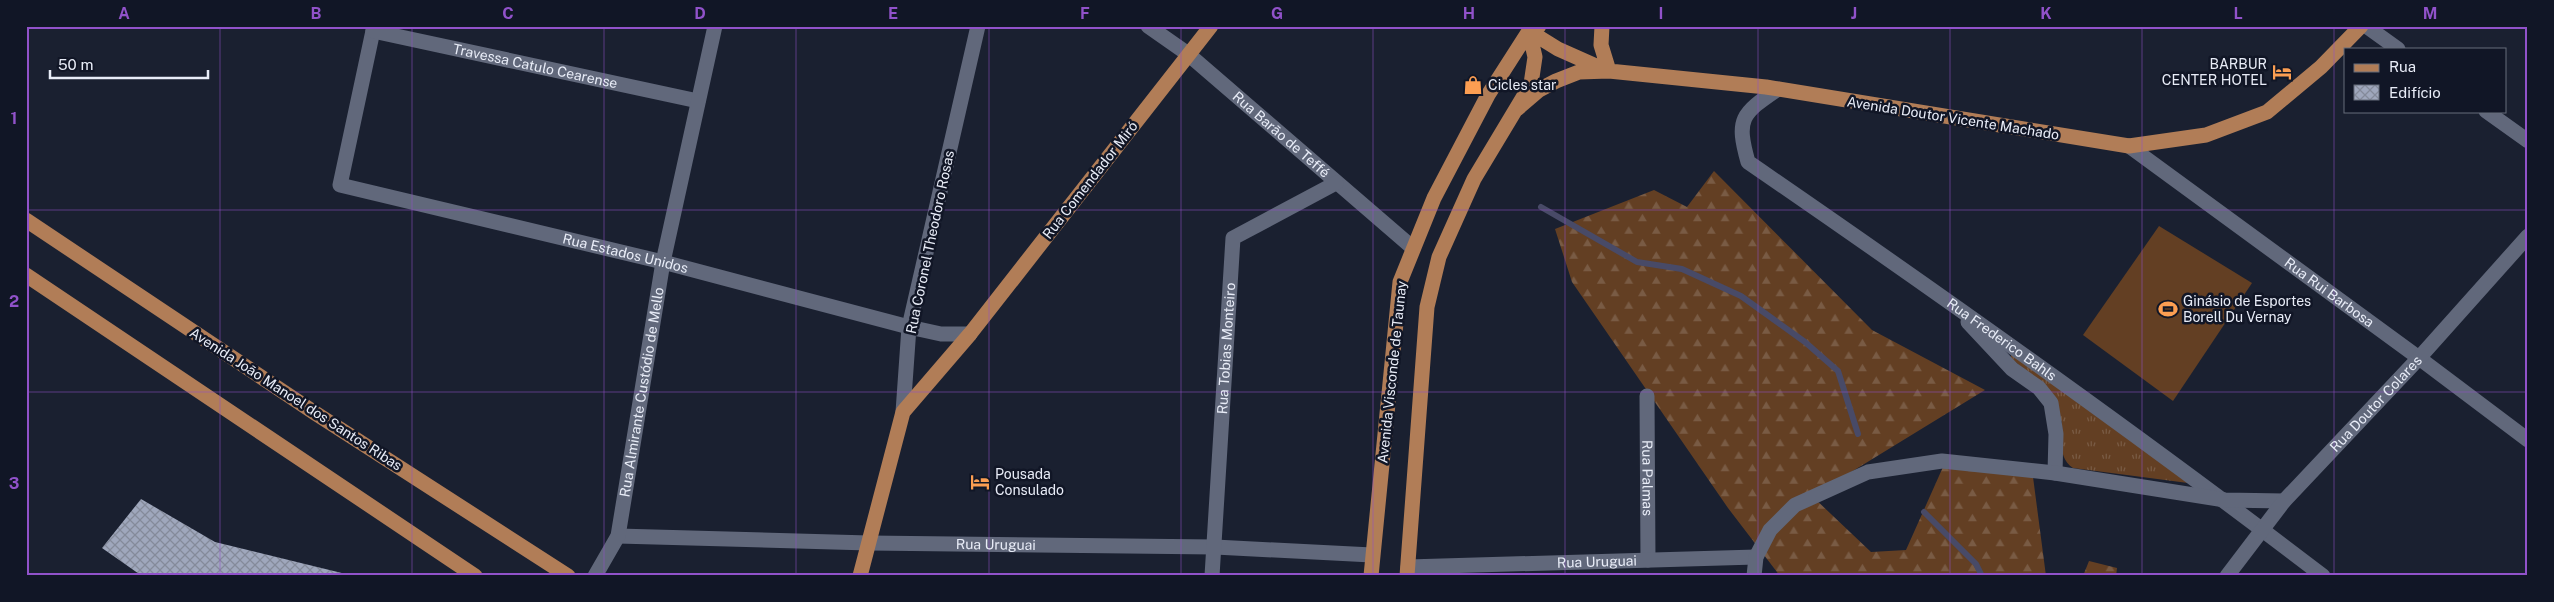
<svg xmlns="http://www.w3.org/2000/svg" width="2554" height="602" font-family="'Public Sans',sans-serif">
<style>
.grass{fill:url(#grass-tufts)}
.forest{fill:url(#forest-firs)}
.garden{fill:#633f23}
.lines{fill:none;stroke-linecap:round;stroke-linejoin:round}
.stream{stroke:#484a67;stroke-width:6}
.building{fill:url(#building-cross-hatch)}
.minor{stroke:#61687b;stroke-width:15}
.major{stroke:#b17d57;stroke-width:15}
.grid{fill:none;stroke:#9152ca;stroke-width:1;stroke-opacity:0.55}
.labels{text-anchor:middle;stroke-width:5;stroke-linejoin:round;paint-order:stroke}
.poi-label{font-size:14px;fill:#e8ecf7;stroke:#111626;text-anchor:start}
.street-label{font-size:14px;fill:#e8ecf7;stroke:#111626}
.neatline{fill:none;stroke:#9152ca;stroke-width:2}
.grid-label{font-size:16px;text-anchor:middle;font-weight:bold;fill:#9152ca}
</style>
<defs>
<pattern id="grass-tufts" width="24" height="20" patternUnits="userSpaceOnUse" patternTransform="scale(1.25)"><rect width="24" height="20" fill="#633f23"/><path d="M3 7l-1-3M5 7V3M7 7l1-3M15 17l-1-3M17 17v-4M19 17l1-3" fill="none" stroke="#795b44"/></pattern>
<pattern id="forest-firs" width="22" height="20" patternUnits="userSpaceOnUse" patternTransform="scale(1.25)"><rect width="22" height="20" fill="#633f23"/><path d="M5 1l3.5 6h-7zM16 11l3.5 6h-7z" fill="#795b44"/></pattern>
<pattern id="building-cross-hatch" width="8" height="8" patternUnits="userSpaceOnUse" patternTransform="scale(1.25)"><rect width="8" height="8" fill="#9fa7bc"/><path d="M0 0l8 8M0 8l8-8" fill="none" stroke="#848a9a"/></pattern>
</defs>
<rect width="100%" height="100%" fill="#1a2030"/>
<path class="grass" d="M2011 352 2188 483 2073 468C2053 454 2068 433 2059 414 2047 386 2032 377 2011 358Z"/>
<path class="forest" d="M1714 171 1872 330 1985 390 1812 496 1871 552 1906 550 1943 467 2033 477 2046 576H1780L1728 508 1572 282 1555 229 1654 190 1687 207Z
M2089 561 2117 568 2116 576H2083Z"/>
<path class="garden" d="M2159 226 2252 283 2173 401 2083 335Z"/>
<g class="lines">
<path class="stream" d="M1541 207 1637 262 1682 269 1741 296 1805 342 1838 371 1858 434
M1924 512 1976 564 1982 576"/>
</g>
<path class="building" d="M141 499 215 542 354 576H142L102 548Z"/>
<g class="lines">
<g class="minor">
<path id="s1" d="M374 26 340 185 663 262 909 327 941 334H970"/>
<path id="s2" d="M1148 26 1188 54 1413 248"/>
<path d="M2366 26 2398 49"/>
<path id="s3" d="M373 31 698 101"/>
<path id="s4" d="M1778 89C1741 114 1736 119 1748 162 1943 296 2135 432 2323 576"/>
<path d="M2486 111 2528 141"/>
<path id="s5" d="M2129 146 2419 358 2528 440"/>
<path d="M1968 322 2012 369 2039 388 2051 403 2056 434 2055 473"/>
<path id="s6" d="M1647 396 1648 560"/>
<path d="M903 412 909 327 978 26"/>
<path id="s7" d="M618 536 869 543 1215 547 1372 555"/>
<path id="s8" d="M1408 567 1756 557"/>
<path id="s9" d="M595 576 618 536 663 262 715 26"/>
<path id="s10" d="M1212 576 1233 238 1336 183"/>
<path d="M1754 576 1756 557 1770 530 1795 505 1868 472 1942 461 2055 473 2225 500 2284 501"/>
<path id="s11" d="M2227 576 2284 501 2419 358 2528 236"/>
</g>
<path class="major" d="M1602 26 1601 45 1609 71
M1529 31 1558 49 1603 69
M1517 109 1539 90 1556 81 1579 72 1609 71 1766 87 2129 146 2206 135 2267 112 2321 67 2361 26
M26 220 315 413 568 576
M26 275 475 576
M860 576 903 412 970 334 1211 26
M1371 576 1400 282 1434 198 1488 95 1529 31 1539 26
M1407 576 1427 307 1439 257 1474 179 1531 84 1535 57 1529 31"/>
</g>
<path class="grid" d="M220 26V576M412 26V576M604 26V576M796 26V576M989 26V576M1181 26V576M1373 26V576M1565 26V576M1758 26V576M1950 26V576M2142 26V576M2334 26V576M26 210H2528M26 392H2528"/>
<defs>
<g id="hotel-bare" transform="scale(1.5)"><path d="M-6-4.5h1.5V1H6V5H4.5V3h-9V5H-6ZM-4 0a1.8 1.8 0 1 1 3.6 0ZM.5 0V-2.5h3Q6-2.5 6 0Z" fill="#fc9e52" stroke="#111626" stroke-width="2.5" paint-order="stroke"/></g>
<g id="shop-bare" transform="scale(1.5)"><path d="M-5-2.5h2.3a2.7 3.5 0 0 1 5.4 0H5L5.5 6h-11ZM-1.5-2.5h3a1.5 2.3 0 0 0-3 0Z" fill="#fc9e52" stroke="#111626" stroke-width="2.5" paint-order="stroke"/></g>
<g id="stadium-bare" transform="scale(1.5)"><path d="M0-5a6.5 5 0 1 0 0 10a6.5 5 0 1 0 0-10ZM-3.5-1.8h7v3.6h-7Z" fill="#fc9e52" stroke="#111626" stroke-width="2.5" paint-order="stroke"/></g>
</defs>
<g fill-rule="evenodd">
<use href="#hotel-bare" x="2282" y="72"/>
<use href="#shop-bare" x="1473" y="85"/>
<use href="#stadium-bare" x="2168" y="309"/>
<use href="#hotel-bare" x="980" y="482"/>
</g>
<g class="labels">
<g class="poi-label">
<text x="2267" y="69" text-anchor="end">BARBUR<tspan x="2267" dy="16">CENTER HOTEL</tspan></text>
<text x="1488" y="90">Cicles star</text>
<text x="2183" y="306">Ginásio de Esportes<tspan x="2183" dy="16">Borell Du Vernay</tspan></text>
<text x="995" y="479">Pousada<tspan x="995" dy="16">Consulado</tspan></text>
</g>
<g class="street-label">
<text dy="5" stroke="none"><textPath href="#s3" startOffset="166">Travessa Catulo Cearense</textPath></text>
<text transform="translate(1953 118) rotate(9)" y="5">Avenida Doutor Vicente Machado</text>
<text dy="5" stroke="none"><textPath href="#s2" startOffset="172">Rua Barão de Teffé</textPath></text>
<text transform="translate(1090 180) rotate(-52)" y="5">Rua Comendador Miró</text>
<text transform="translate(930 242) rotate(-78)" y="5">Rua Coronel Theodoro Rosas</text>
<text dy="5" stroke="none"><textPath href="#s1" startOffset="456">Rua Estados Unidos</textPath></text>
<text dy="5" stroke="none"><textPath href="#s5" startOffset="248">Rua Rui Barbosa</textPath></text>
<text dy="5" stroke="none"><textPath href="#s4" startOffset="399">Rua Frederico Bahls</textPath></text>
<text dy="5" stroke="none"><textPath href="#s10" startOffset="228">Rua Tobias Monteiro</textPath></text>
<text transform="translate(1392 372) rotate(-84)" y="5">Avenida Visconde de Taunay</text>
<text dy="5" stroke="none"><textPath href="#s9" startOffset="192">Rua Almirante Custódio de Mello</textPath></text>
<text transform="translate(296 399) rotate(33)" y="5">Avenida João Manoel dos Santos Ribas</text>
<text dy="5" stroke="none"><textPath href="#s11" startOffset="228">Rua Doutor Colares</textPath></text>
<text dy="5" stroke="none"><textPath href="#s6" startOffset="82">Rua Palmas</textPath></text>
<text dy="5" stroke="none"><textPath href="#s7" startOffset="378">Rua Uruguai</textPath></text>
<text dy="5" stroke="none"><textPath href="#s8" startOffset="189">Rua Uruguai</textPath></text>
</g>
</g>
<rect width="2554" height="602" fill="none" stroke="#111626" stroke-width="55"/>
<rect x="2344" y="48" width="162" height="65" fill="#111626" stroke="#676c7a"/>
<rect x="2354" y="64" width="25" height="8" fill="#b17d57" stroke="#676c7a"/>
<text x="2389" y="72" font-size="15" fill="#e8ecf7">Rua</text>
<rect x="2354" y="85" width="25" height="15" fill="url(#building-cross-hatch)" stroke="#676c7a"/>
<text x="2389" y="98" font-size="15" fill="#e8ecf7">Edifício</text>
<path d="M50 70v8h158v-8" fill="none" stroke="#e8ecf7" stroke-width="2.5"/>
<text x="58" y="70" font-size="15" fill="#e8ecf7" stroke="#111626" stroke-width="4" paint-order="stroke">50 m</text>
<rect x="28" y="28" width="2498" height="546" class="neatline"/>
<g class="grid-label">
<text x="124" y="19">A</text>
<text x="316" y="19">B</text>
<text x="508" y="19">C</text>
<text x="700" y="19">D</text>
<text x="893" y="19">E</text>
<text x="1085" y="19">F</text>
<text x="1277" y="19">G</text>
<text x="1469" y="19">H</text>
<text x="1661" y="19">I</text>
<text x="1854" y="19">J</text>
<text x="2046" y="19">K</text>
<text x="2238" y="19">L</text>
<text x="2430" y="19">M</text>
<text x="14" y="124">1</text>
<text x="14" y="307">2</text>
<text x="14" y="489">3</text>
</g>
</svg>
